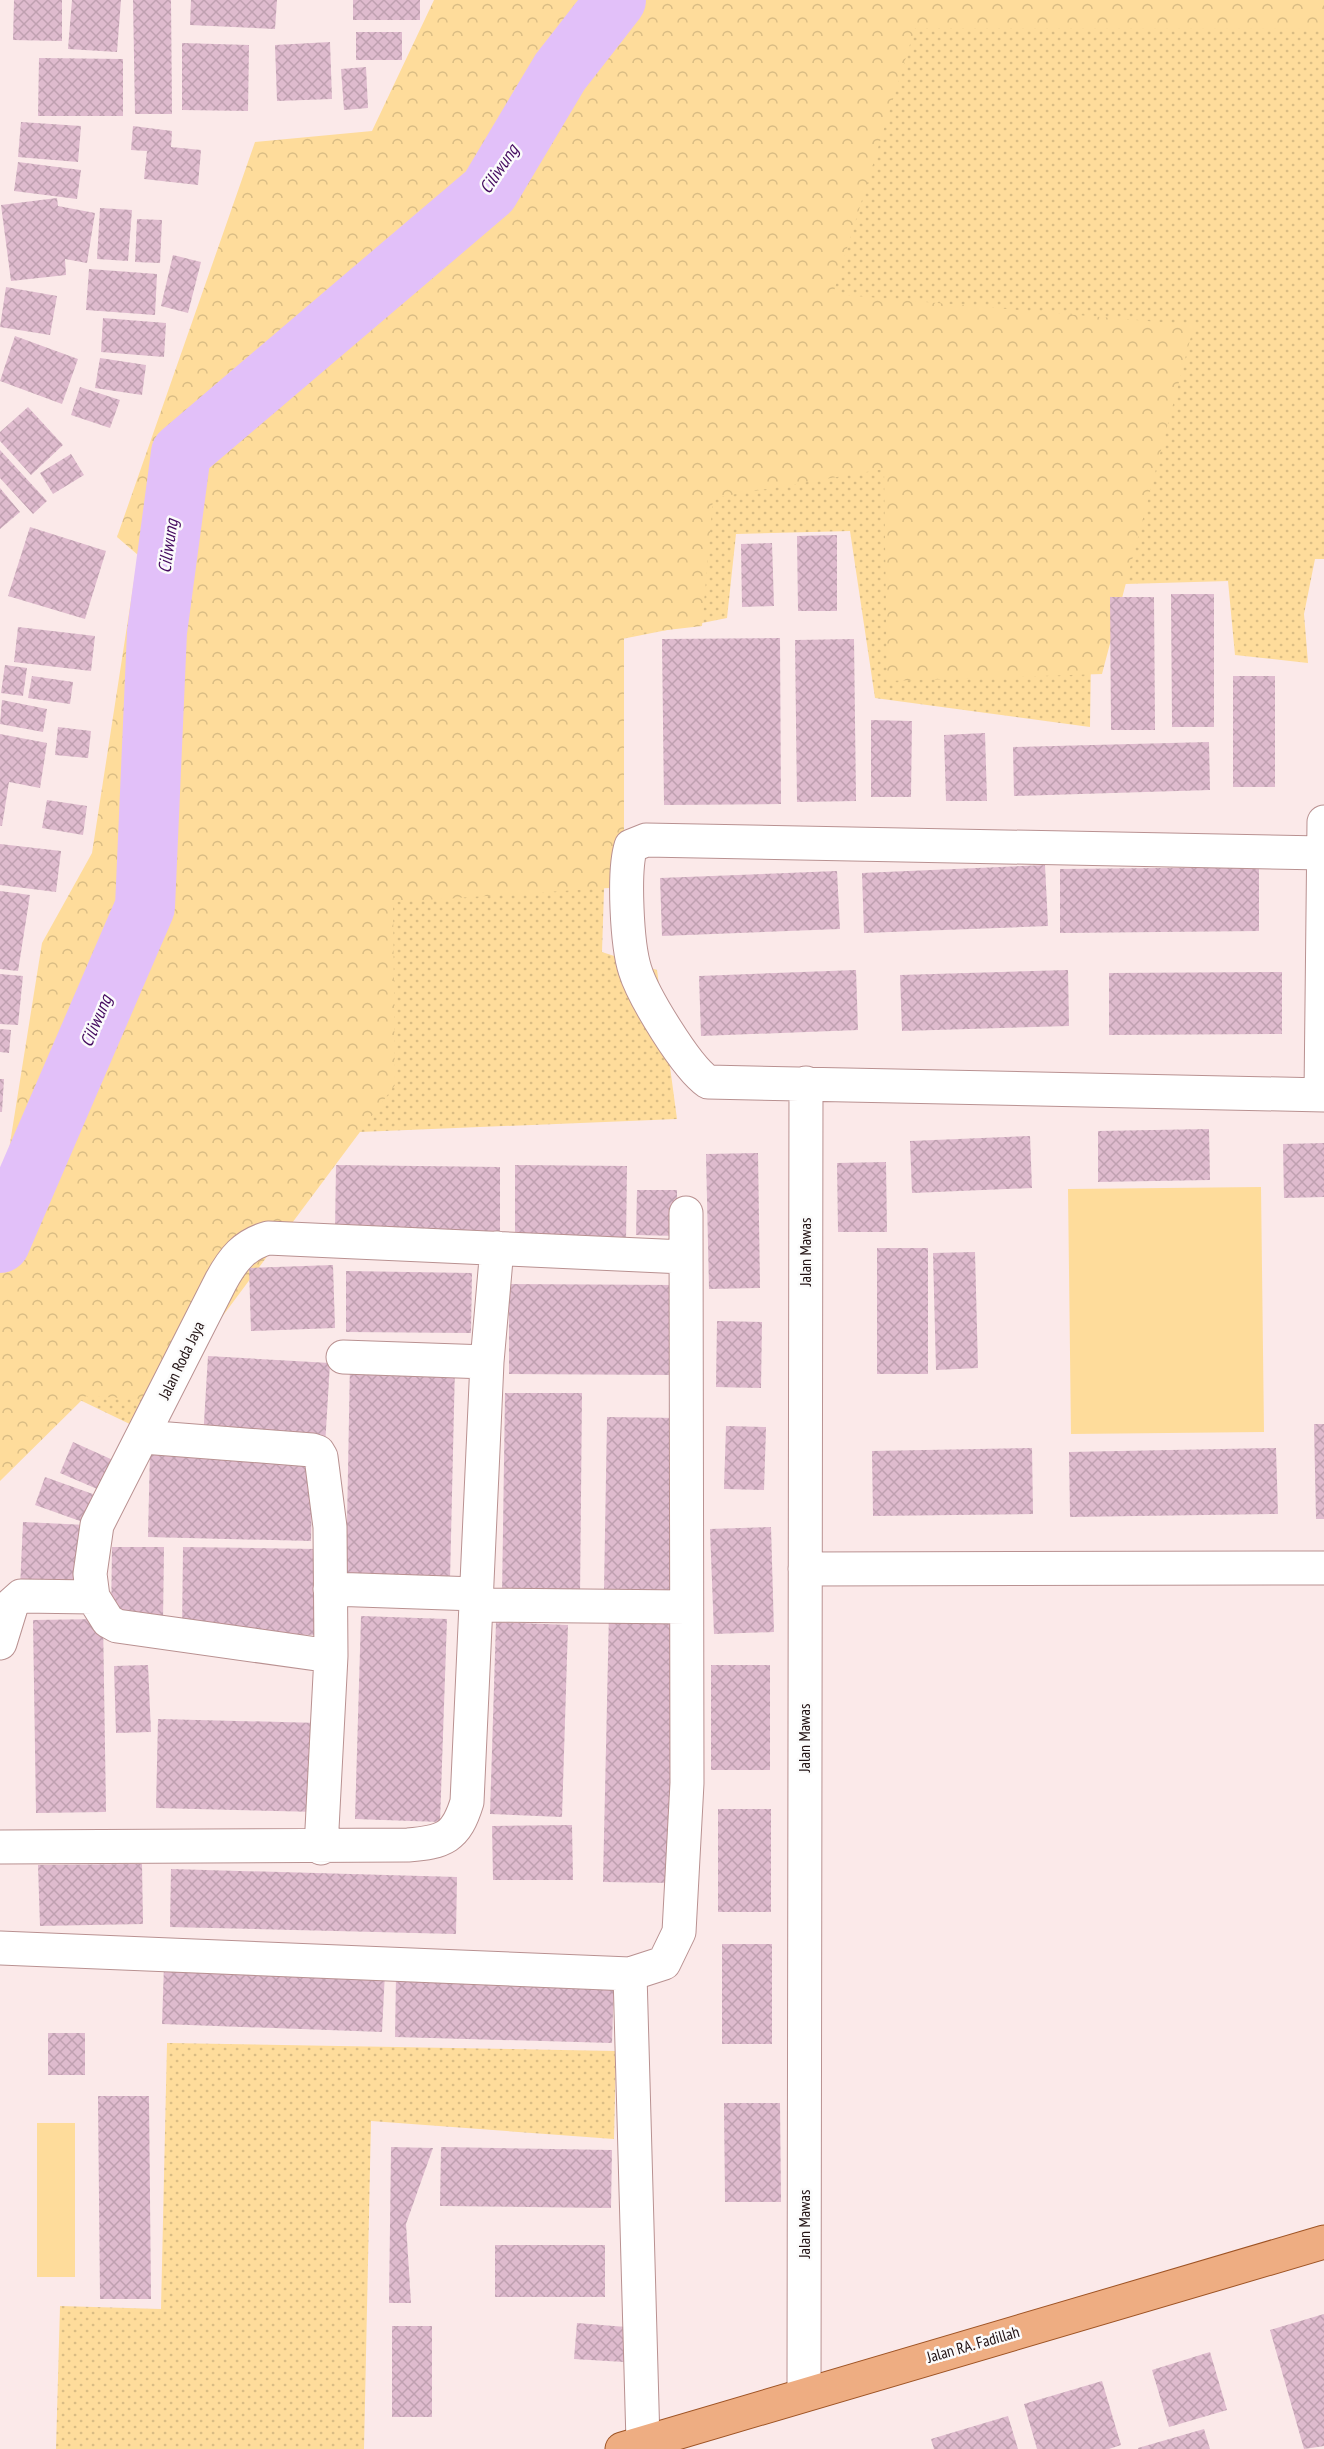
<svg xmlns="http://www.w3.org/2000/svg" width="1324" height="2449" font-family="'PT Sans Narrow',sans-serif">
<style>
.grass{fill:url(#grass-dots)}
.forest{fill:url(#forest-crowns)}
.garden{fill:#fedc9b}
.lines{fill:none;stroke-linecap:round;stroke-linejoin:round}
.river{stroke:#e2c0f9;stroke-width:60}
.building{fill:url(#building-cross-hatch)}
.minor-casing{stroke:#b99191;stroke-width:35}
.major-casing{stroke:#9e5324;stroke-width:35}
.minor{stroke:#fff;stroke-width:33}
.major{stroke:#eead82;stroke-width:33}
.labels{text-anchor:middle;stroke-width:5;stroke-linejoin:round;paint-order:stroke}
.street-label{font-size:16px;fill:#201112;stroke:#fbfbfb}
.water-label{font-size:18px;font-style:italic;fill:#440a5f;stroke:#fbfbfb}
</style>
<defs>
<pattern id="grass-dots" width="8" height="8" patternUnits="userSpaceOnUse" patternTransform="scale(1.5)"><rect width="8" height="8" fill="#fedc9b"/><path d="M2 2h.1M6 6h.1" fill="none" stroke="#d9bc84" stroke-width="1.8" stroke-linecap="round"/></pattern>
<pattern id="forest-crowns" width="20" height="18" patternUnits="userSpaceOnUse" patternTransform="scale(1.5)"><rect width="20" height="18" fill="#fedc9b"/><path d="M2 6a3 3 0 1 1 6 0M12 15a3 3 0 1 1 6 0" fill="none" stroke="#d9bc84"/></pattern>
<pattern id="building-cross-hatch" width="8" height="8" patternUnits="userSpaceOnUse" patternTransform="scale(1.5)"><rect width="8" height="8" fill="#dfbbce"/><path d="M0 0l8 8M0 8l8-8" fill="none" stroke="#bfa0b0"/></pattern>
</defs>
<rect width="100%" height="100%" fill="#fbe9e9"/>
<path class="grass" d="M779 0H1324V559H1315L1304 614 1308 663 1235 655 1228 581 1092 585 1090 727 875 698 850 531 736 534 727 618 612 641 602 952 657 970 677 1119 311 1134 138 1428 30 1376Z
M167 2043 616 2051 614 2139 371 2121 364 2449H56L60 2306 161 2309Z"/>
<path class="forest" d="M434 0H1324V29L915 28 833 294 1194 325 1102 674 887 681 884 469 713 498 702 626 624 635V887L393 902 395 1085 160 1400 86 1396 0 1481V1187H3L42 943 92 853 138 555 117 537 255 142 372 131Z"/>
<path class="garden" d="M1261 1187 1264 1432 1071 1434 1068 1189Z
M37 2123H75V2277H37Z"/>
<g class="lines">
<path class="river" d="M0 1243 145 907 157 632 181 453 489 191 560 72 616 0"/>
</g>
<path class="building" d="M14 0H62V41L13 40Z
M72 0H121L117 52 68 49Z
M133 0H171L172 114H135Z
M191 0H277L275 29 190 25Z
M353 0H420V20H353Z
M356 32H402V60H356Z
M330 42 332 99 277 101 275 45Z
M182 43 249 45 248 111 182 110Z
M39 58 123 59V116H38Z
M366 67 368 108 344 110 341 69Z
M21 122 81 126 78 162 18 157Z
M133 126 172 131 171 147 201 150 198 185 144 179 147 151 131 150Z
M18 162 81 170 77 199 14 191Z
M57 198 58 206 95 213 87 263 65 259 66 275 11 281 1 205Z
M100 208 132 210 128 261 97 259Z
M137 219 162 220 160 263 135 262Z
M173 255 201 262 188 313 161 306Z
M89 269 157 274 155 315 86 310Z
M6 287 57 296 50 335 0 327Z
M103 318 166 323 164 357 101 352Z
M15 336 78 359 62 404 0 381Z
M100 358 146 365 142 395 95 388Z
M80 387 120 400 110 428 71 415Z
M28 407 63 445 31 475 0 441V432Z
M0 450 47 501 33 514 0 478Z
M71 454 84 475 53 494 40 473Z
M0 488 20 512 0 529Z
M30 527 106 551 85 619 8 596Z
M837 535V611H798L797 536Z
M772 543 774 606 742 607 741 544Z
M1171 594H1214V727H1172Z
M1110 597H1154L1155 730H1111Z
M18 627 95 636 91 671 14 662Z
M780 638 781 804 664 805 662 639Z
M854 639 856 801 797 802 795 640Z
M5 665 27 668 23 696 1 693Z
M32 676 73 682 70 704 28 698Z
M1233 676H1275V787H1233Z
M2 700 47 709 43 732 0 724Z
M871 720 912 721 911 797H871Z
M58 727 91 731 88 758 55 755Z
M985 733 987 801H946L944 735Z
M0 734 47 743 40 788 9 782 2 826H0Z
M1209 742 1210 790 1014 796 1013 747Z
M47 800 87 806 83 835 42 828Z
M0 844 61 851 56 892 0 885Z
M1045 865 1048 926 864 933 862 873Z
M1259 867V931L1060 933V869Z
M837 871 840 929 662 936 660 878Z
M0 891 30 895 18 971 0 969Z
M856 970 858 1030 701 1036 699 976Z
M1068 970 1069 1026 902 1031 900 975Z
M1282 972V1034L1109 1035V973Z
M0 974 23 976 18 1025 0 1024Z
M0 1029 11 1030 9 1053 0 1052Z
M0 1079H4L2 1112H0Z
M1209 1129 1210 1180 1098 1182V1131Z
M1030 1136 1032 1188 912 1193 910 1141Z
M1324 1143V1197L1284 1198 1283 1144Z
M758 1153 760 1288 709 1289 706 1154Z
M886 1162 887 1232H838L837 1163Z
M336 1165 500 1167V1233L335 1232Z
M515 1165 627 1166 626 1243 515 1242Z
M637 1190H677V1236L636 1235Z
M877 1248H928V1374H877Z
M975 1252 978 1368 936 1370 933 1253Z
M333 1265 335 1328 251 1331 249 1268Z
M346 1271 472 1273 471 1333 346 1332Z
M509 1284 677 1285 676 1375 509 1374Z
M717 1321 762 1322 761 1388 716 1387Z
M208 1356 330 1363 325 1446 203 1439Z
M350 1363 455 1365 450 1580 346 1577Z
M505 1393H582L580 1599 502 1598Z
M607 1417 680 1418 676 1594 604 1592Z
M1314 1424H1324V1519H1316Z
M726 1426 766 1427 764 1490 724 1489Z
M73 1442 124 1465 111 1495 60 1473Z
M1032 1448 1033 1514 873 1516 872 1451Z
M1276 1448 1278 1514 1070 1517 1069 1452Z
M150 1450 313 1453 311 1541 148 1537Z
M45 1477 104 1498 94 1526 35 1505Z
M23 1522 87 1525 84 1592 20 1589Z
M771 1527 774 1632 714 1634 710 1529Z
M112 1547H164L163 1621 111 1620Z
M183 1547 317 1549 316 1635 182 1633Z
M609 1612 681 1614 675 1883 603 1882Z
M361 1616 447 1619 440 1822 355 1819Z
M103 1619 106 1812 36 1813 33 1620Z
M496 1622 568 1625 562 1817 490 1814Z
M148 1665 151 1732 116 1733 114 1666Z
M711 1665H770V1770H711Z
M158 1719 320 1723 318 1812 156 1808Z
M718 1809H771V1912H718Z
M572 1825 573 1880H493L492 1826Z
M142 1864 143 1924 40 1926 38 1865Z
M171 1869 457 1877 456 1934 170 1927Z
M722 1944H772V2044H722Z
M164 1965 385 1972 382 2032 162 2024Z
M396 1976 614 1982 612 2043 395 2037Z
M48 2033H85V2075H48Z
M98 2096H149L151 2299H100Z
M724 2103H780L781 2202H725Z
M391 2147 433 2148 406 2224 411 2303H389Z
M441 2147 612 2150 611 2208 440 2206Z
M495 2245H605V2297H495Z
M1324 2314V2446L1304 2449 1270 2330Z
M577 2323 626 2327 624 2362 574 2359Z
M392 2326H432V2417H392Z
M1210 2352 1227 2410 1169 2427 1152 2370Z
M1102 2381 1121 2445 1109 2449H1037L1024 2404Z
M1008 2416 1018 2449H934L931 2439Z
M1204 2429 1210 2449H1138V2448Z"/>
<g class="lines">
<g class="minor-casing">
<path id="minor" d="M1323 853 646 840 631 846C623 871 627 945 635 970 643 996 686 1067 708 1082L1324 1095
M1321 1095 1324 822
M343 1357 487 1362
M143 1437 312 1450 318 1452 321 1457 330 1527 331 1656 321 1848
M805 1569 1324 1568
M330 1589 476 1594
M93 1597 108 1621 117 1626 331 1656
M476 1605 686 1607
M0 1643 12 1604 21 1596 93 1597 90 1574 97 1525 221 1281C233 1259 244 1245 268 1238L684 1257
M0 1847 408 1845C444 1842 456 1838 467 1802L487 1362 497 1248
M0 1948 630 1974 664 1963 679 1932 687 1783 686 1213
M630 1974 643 2442
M804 2394 806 1083"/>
</g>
<g class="major-casing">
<path id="major" d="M622 2449 1324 2242"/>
</g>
<use href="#minor" class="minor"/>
<use href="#major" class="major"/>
</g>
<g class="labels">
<g class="street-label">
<text transform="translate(805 1252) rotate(-90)" y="6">Jalan Mawas</text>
<text transform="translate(181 1360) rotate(-64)" y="6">Jalan Roda Jaya</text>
<text transform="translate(804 1738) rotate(-90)" y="6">Jalan Mawas</text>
<text transform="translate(804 2224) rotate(-90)" y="6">Jalan Mawas</text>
<text transform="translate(973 2344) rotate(-16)" y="6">Jalan RA. Fadillah</text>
</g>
<g class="water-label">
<text transform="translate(499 169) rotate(-56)" y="6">Ciliwung</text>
<text transform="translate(168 546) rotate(-82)" y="6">Ciliwung</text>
<text transform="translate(96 1021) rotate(-67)" y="6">Ciliwung</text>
</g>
</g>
</svg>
